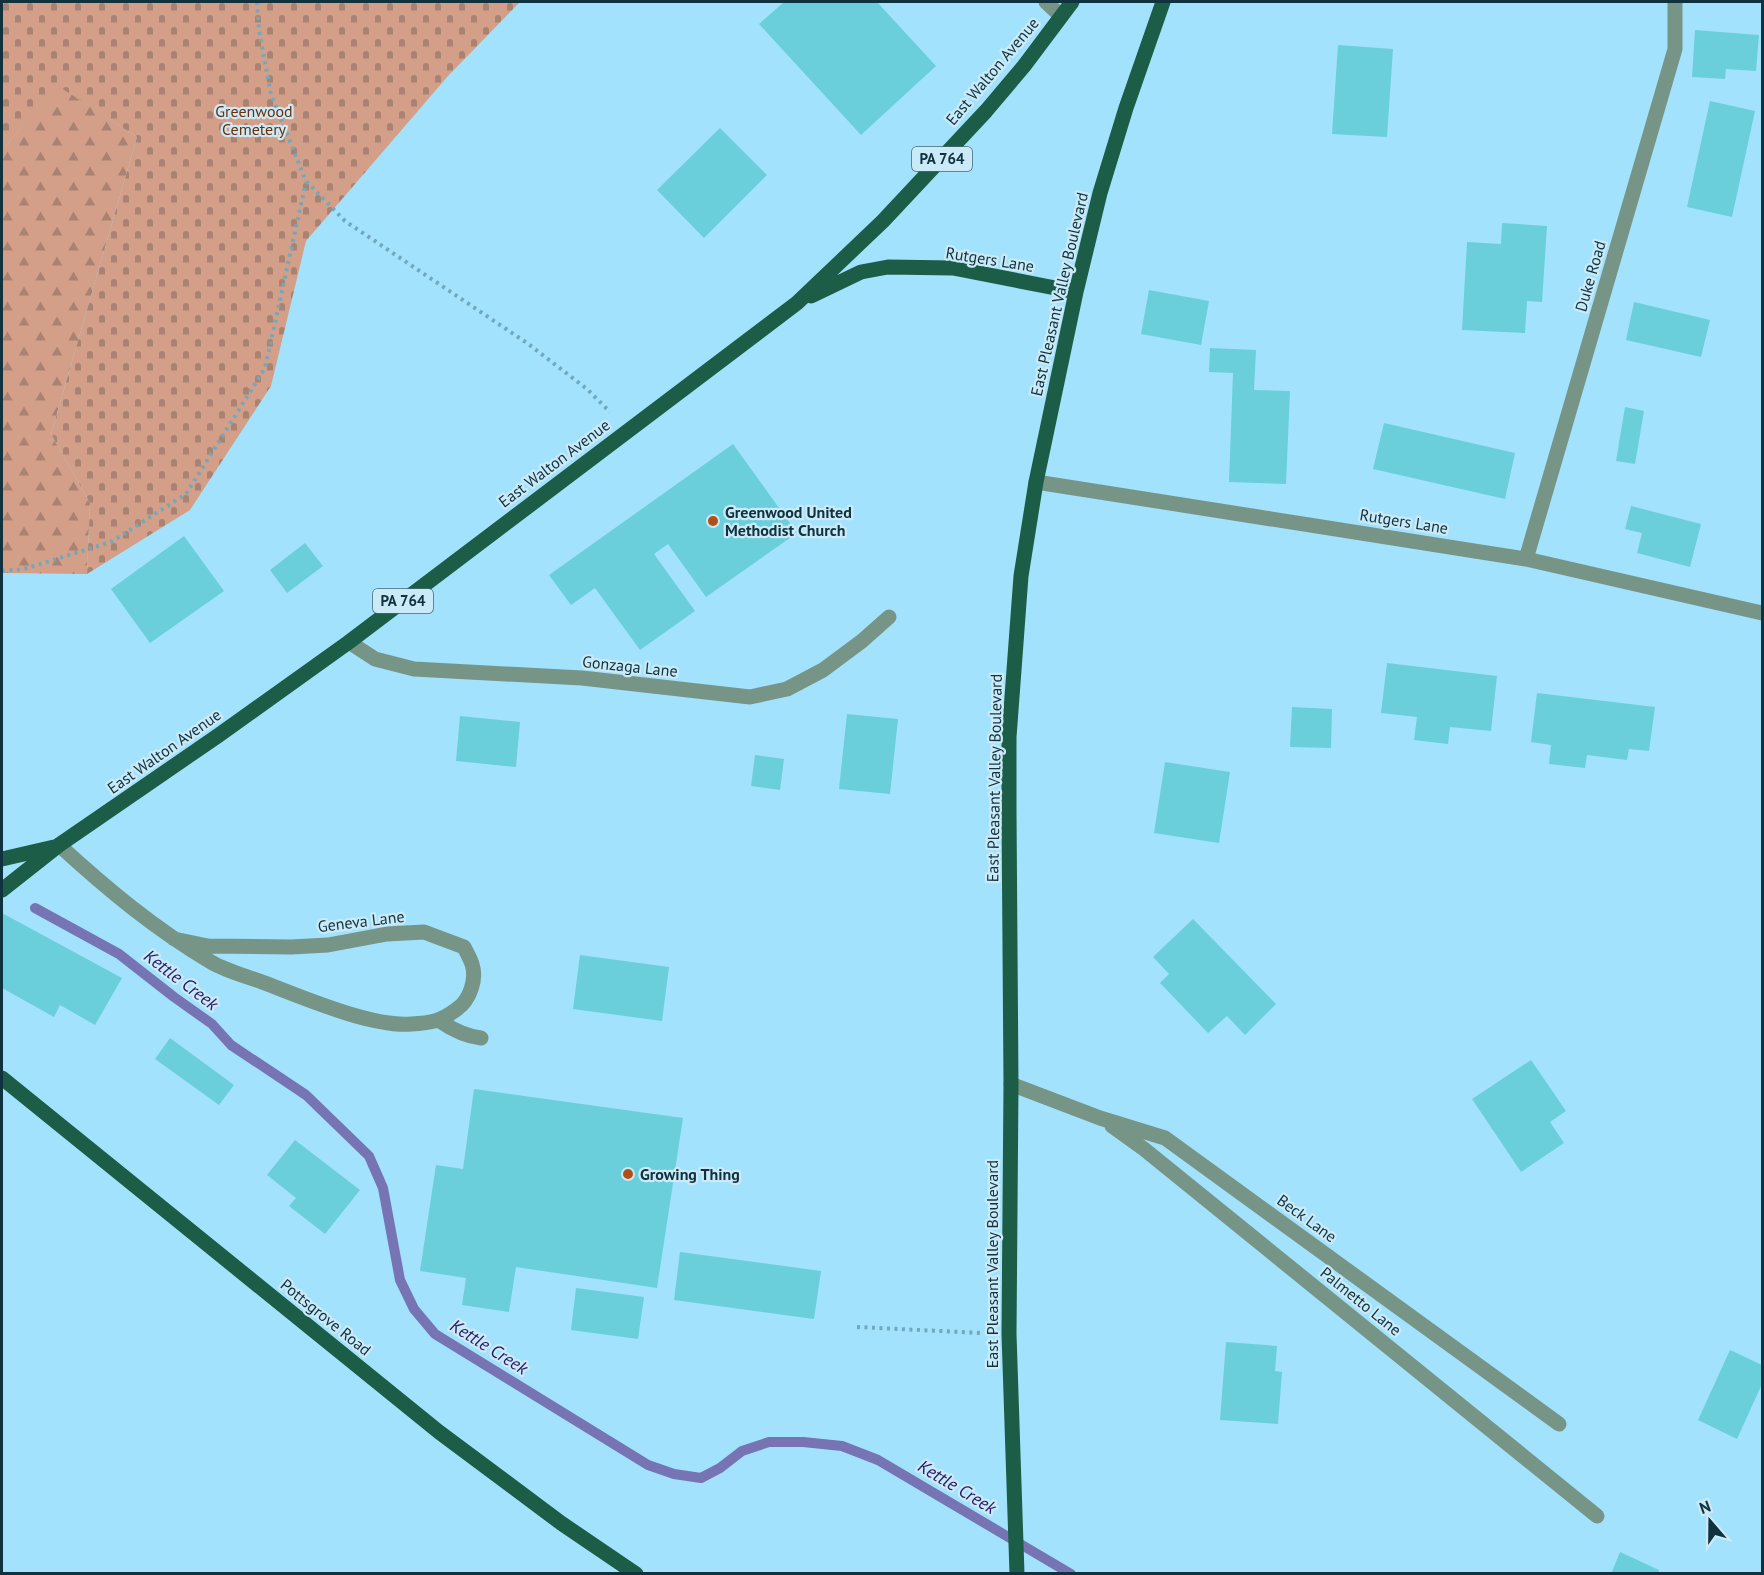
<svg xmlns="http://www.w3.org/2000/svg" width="1764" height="1575" font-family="'PT Sans',sans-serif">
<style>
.forest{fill:url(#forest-firs)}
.cemetery{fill:url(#cemetery-stones)}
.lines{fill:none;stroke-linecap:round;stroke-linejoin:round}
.stream{stroke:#7774b3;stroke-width:10}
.building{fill:#6acfdb}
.path{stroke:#72a8bd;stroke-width:4;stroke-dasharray:3 4.5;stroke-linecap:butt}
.minor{stroke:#769587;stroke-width:15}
.major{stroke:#1b5d46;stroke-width:15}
.poi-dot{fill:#b24f16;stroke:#cbeaf7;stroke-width:2}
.labels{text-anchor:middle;stroke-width:4.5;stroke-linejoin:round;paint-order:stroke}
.shield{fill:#cbeaf7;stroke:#476976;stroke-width:1.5}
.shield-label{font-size:15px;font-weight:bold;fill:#0f323e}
.street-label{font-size:16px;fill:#0f323e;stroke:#cbeaf7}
.park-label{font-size:16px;fill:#6c2d08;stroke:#cbeaf7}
.poi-label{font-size:16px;font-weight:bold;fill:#0f323e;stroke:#cbeaf7;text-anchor:start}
.water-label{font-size:18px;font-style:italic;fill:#291865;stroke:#cbeaf7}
</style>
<defs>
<pattern id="forest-firs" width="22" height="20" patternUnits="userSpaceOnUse" patternTransform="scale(1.5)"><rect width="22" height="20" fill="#d49f88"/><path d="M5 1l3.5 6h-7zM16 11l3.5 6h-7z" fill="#aa8271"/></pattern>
<pattern id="cemetery-stones" width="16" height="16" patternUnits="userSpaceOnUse" patternTransform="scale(1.5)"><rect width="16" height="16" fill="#d49f88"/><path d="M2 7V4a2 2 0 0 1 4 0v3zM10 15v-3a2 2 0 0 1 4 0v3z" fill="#aa8271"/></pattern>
</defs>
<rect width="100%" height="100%" fill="#a3e2fc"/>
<path class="forest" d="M58 85 137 137 51 434 90 503 87 574 2 573V150Z"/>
<path class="cemetery" d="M2 2H520L448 76 306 241 271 386 190 510 87 574 90 503 51 434 137 137 58 86 2 150Z"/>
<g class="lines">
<path class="stream" d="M35 908 119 954 174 997 212 1024 231 1045 306 1095 369 1156 383 1188 400 1280 414 1309 435 1334 648 1465 674 1474 701 1478 720 1468 742 1451 769 1442H803L842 1446 878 1460 1071 1574"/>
</g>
<path class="building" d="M784 2H877L936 66 861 135 759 24Z
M1695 30 1759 35 1756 71 1726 69 1725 79 1692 77Z
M1338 45 1393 49 1387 137 1332 134Z
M1710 101 1755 111 1732 217 1687 207Z
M720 128 767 175 704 238 657 190Z
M1502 223 1547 226 1542 302 1527 301 1525 333 1462 330 1467 242 1501 244Z
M1149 290 1209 301 1201 345 1141 334Z
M1634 302 1710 320 1701 357 1626 340Z
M1210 348 1256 350 1254 390 1290 391 1286 484 1229 482 1233 373 1209 372Z
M1625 407 1644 411 1635 464 1616 461Z
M1384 423 1515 453 1505 499 1373 469Z
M733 444 797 533 706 597 668 544 654 554 695 611 640 650 595 588 571 605 549 575Z
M1631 506 1701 524 1690 567 1637 553 1642 533 1625 529Z
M184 536 224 591 150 643 111 589Z
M305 543 323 566 287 593 270 570Z
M1387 663 1497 676 1491 731 1450 727 1448 744 1414 740 1417 717 1381 713Z
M1537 693 1655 707 1649 751 1629 749 1627 760 1587 755 1585 768 1549 764 1551 745 1531 742Z
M1292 707 1332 709 1331 748 1290 747Z
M847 714 898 719 890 794 839 789Z
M460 716 520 722 516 767 456 761Z
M755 755 784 759 780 790 751 786Z
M1165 762 1230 772 1219 843 1154 833Z
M2 913 122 978 95 1025 60 1005 54 1017 2 988Z
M1193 919 1276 1004 1245 1035 1227 1016 1208 1033 1160 983 1169 974 1153 957Z
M580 955 669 967 662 1021 573 1009Z
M170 1038 234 1085 219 1105 155 1059Z
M1531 1060 1566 1111 1550 1122 1564 1143 1521 1172 1472 1099Z
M474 1089 683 1118 657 1288 516 1267 509 1312 462 1305 466 1278 420 1271 436 1165 463 1169Z
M295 1140 360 1190 325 1234 289 1206 296 1198 267 1175Z
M680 1252 821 1271 814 1319 674 1300Z
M576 1288 644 1297 638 1339 571 1330Z
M1226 1342 1277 1346 1275 1371 1282 1372 1278 1424 1220 1420Z
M1730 1350 1762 1365V1384L1737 1439 1698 1420Z
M1620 1552 1659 1570 1658 1574H1611Z"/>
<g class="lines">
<path class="path" d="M257 2 259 30 271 95 306 181 345 221 527 343 587 389 610 412
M2 571 24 569 111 542 186 494 265 368 306 182
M857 1327 982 1333"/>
<path class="minor" d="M1046 2 1061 16
M1036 482 1526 559 1762 613
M1526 559 1675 49V2
M349 642 375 659 414 669 582 678 750 697 787 689 823 670 862 641 889 617
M59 845C107 889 155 929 211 962 226 971 246 976 262 982 302 997 370 1027 411 1024 432 1023 441 1021 457 1009 470 1000 477 979 472 964 470 958 467 953 464 947L424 932 387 934 328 945 291 947 208 946 174 939
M440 1021C453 1030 465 1036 481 1038
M1011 1084 1100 1118 1165 1138 1559 1424
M1112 1126 1144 1149 1597 1516"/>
<path class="major" d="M811 296 861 272 888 267 953 268 1076 292
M2 859 54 847
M2 890 59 845 219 735 349 642 797 303 883 221 986 111 1024 66 1072 2
M2 1078 439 1432 561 1523 636 1574
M1017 1574 1009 1334 1011 1084 1009 811V737L1021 576 1036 482 1076 292 1100 193 1126 108 1163 2"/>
</g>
<g class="poi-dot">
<circle cx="713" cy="521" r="6"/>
<circle cx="628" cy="1174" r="6"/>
</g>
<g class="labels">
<g class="shield">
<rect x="912" y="147" width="60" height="24" rx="4.5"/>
<rect x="373" y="589" width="60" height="24" rx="4.5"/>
</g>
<g class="shield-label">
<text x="942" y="164">PA 764</text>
<text x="403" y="606">PA 764</text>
</g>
<g class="street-label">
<text transform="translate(992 71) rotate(-50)" y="6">East Walton Avenue</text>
<text transform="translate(990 259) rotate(9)" y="6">Rutgers Lane</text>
<text transform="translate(1590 276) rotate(-74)" y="6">Duke Road</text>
<text transform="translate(1059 294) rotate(-77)" y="6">East Pleasant Valley Boulevard</text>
<text transform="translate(554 463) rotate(-37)" y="6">East Walton Avenue</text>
<text transform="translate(1404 521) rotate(9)" y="6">Rutgers Lane</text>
<text transform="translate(630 666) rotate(6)" y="6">Gonzaga Lane</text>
<text transform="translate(164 751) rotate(-35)" y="6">East Walton Avenue</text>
<text transform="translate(994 778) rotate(-89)" y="6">East Pleasant Valley Boulevard</text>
<text transform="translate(361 921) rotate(-7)" y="6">Geneva Lane</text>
<text transform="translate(1307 1218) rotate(36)" y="6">Beck Lane</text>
<text transform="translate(992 1264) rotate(-90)" y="6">East Pleasant Valley Boulevard</text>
<text transform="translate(1361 1301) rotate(39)" y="6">Palmetto Lane</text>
<text transform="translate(326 1317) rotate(39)" y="6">Pottsgrove Road</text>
</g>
<g class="park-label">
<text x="254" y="117">Greenwood<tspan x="254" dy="18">Cemetery</tspan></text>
</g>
<g class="poi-label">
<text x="725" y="518">Greenwood United<tspan x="725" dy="18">Methodist Church</tspan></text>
<text x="640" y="1180">Growing Thing</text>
</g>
<g class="water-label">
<text transform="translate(181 980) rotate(37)" y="6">Kettle Creek</text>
<text transform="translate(489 1347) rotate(32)" y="6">Kettle Creek</text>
<text transform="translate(957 1487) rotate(31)" y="6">Kettle Creek</text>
</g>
</g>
<rect width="1764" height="1575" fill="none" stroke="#0f323e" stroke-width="6"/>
<g transform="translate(1710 1521) rotate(340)" stroke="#cbeaf7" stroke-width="4.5" paint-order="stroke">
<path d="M0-4.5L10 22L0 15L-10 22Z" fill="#0f323e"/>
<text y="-9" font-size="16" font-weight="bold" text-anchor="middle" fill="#0f323e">N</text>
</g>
</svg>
